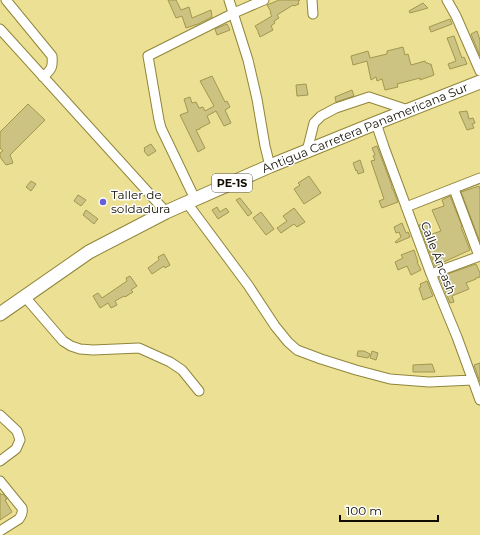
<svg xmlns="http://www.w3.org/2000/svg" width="480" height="535" font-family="Montserrat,sans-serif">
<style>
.building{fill:#ccc383;stroke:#a2974d}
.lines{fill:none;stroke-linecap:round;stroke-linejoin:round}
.minor-casing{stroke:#90853a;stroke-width:11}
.highway-casing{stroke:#90853a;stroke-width:15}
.minor{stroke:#fff;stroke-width:9}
.highway{stroke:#fff;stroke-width:13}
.poi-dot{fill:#655fd8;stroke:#fff;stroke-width:1.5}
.labels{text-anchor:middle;stroke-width:3;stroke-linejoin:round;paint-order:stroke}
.shield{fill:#fff;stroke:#58564c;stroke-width:1}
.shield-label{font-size:11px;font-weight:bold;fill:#100d00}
.street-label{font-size:12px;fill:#100d00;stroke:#fff}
.poi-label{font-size:12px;fill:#100d00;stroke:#fff;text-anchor:start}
</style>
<rect width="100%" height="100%" fill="#ebe094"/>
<path class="building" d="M168 0H176L181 10 189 7 192 18 211 10 212 17 198 24 186 28 182 16 176 18Z
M279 0H300L298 2 299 4 294 6 293 5 277 15 279 18 274 21 275 23 271 26 273 30 260 37 258 32V31L255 26 272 16 270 13 271 12 267 5Z
M423 3 428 8 410 13 409 11Z
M450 19 452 24 431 32 429 27Z
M227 24 230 30 217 35 215 29Z
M477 31 480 40V56L471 34Z
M454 36 462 58 464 57 467 64 450 69 448 64 456 61 447 38Z
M403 47 405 55 408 54 411 65 425 61 426 63H428L429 64H431L434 75 420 80V78L397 84 398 87 385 90 382 79 377 81 376 77 371 80 367 61 353 65 351 56 368 51 370 58 387 54V51Z
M212 76 225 102 227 101 230 107 225 110 231 123 224 126 216 111 207 116 210 123 200 128V129L196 130 205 148 198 152 180 115 188 112 184 99 190 97 192 103 196 102 199 108 203 107 205 111 214 106 200 81Z
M306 84 308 95 297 96 296 85Z
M352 90 354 96 336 102 335 97Z
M28 104 45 120 10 155 13 163 6 165 0 157V153L3 151 0 148V132Z
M467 111 469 119 473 118 475 123 472 124 474 128 467 130 459 112Z
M151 144 156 151 148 156 144 151 145 150 144 148Z
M377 146 392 186V189H393L398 202 382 208 379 201 384 199 371 161 375 160 373 156 375 155 372 148Z
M360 160 364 172 358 174 357 170 356 171 353 163Z
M309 176 321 193 304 204 294 189 300 185 298 183Z
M31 181 36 184 31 191 26 187Z
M479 186 480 190V242L461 192Z
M78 195 86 200 81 206 74 201Z
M450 196 462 226 461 227 470 250 435 266 419 225 428 223 432 234 441 231 432 210 444 206 442 200Z
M240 198 252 213 248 216 236 200Z
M217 207 220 212 226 208 229 212 218 219 212 210Z
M294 208 305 222 297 227 294 224 281 233 277 228 287 221 283 216Z
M86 210 98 219 94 224 83 215Z
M261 212 274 229 266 235 253 218Z
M402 223 406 233 408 232 410 237 396 243 395 242 401 237 399 232 396 233 394 227Z
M414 250 418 262H417L421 270 411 275 407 266 398 270 395 262 403 258 401 255Z
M164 254 170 265 165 268 164 266 152 274 148 268 159 260 158 257Z
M476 264 480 273V277L476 278V279L466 283 469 289 452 296 454 302 450 303 439 277Z
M130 276 137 286 131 290 133 292 125 297 124 296 115 301 117 305 111 308 108 303 100 308 93 296 98 293 102 298 127 281 126 278Z
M427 281 433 296 423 300 419 288 421 287 420 284Z
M358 351H364L370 354 368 358 357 356Z
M372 351 378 353 376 360 370 358Z
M480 363V382L474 365Z
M432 364 435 372H413V365Z
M0 493 2 495 3 494 7 499 5 500 12 512 0 520Z"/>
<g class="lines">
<g class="minor-casing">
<path id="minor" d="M6 0 52 56C53 67 52 69 43 77
M229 0 248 60 257 99 265 146 270 166
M312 0 313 14
M447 0 456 16 480 71
M0 29 166 212
M376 123 384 147 431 274 457 337 480 400
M307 151 314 123 321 116 336 108 369 97 408 110
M454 189 479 256
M195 199 161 128 159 120 148 56 234 13 264 0
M187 203 248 285 275 326 288 342 297 350 321 359 356 370 390 379 429 382 473 380
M406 207 480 178
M431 274 480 256
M25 297 63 341 71 346 80 349 93 350 139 348 170 362 182 370 199 391
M0 415 17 431 20 440 16 449 0 461
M0 481 22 508C23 512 22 515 19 519L0 531"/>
</g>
<g class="highway-casing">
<path id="highway" d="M0 314 89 252 166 212 270 166 376 123 480 82"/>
</g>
<use href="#minor" class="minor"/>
<use href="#highway" class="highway"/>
</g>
<circle class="poi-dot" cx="103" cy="202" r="4"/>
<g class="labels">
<rect class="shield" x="212" y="174" width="40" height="18" rx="3"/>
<g class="shield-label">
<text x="232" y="187">PE-1S</text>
</g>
<g class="street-label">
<text transform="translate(365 128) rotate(-22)" y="4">Antigua Carretera Panamericana Sur</text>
<text transform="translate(438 258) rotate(69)" y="4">Calle Áncash</text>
</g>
<g class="poi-label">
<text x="111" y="199">Taller de<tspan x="111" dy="14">soldadura</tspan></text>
</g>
</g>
<path d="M340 515v6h98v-6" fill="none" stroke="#100d00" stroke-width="2"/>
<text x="346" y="515" font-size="12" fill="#100d00" stroke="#ffffff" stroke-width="3" paint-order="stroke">100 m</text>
</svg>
